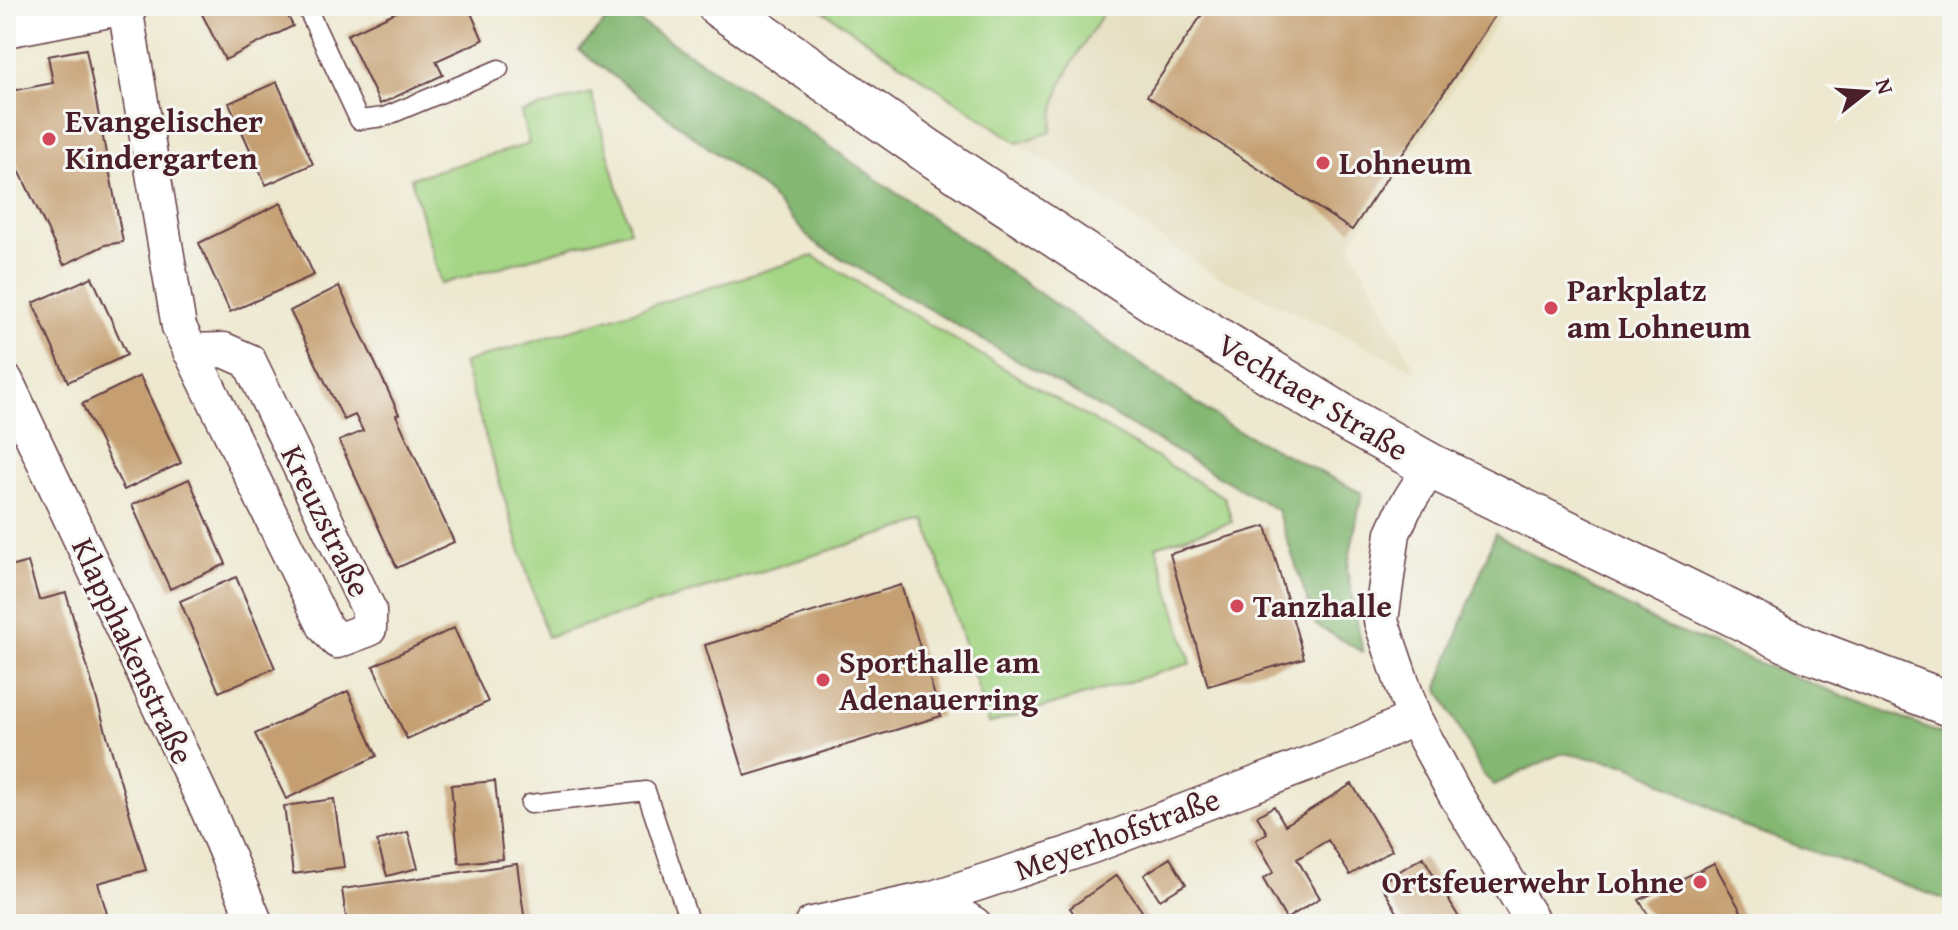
<svg xmlns="http://www.w3.org/2000/svg" width="1958" height="930" font-family="'Gentium Book Plus',serif">
<style>
.built{fill:#e3dbba}
.green{fill:#a4d685;stroke:#777a58;stroke-width:2}
.forest{fill:#83b772;stroke:#666b4e;stroke-width:2}
.building{fill:#c59f71}
.lines{fill:none;stroke-linecap:round;stroke-linejoin:round}
.lane-casing{stroke:#623d44;stroke-width:21}
.street-casing{stroke:#623d44;stroke-width:37}
.secondary-casing{stroke:#623d44;stroke-width:47}
.lane{stroke:#fff;stroke-width:18}
.street{stroke:#fff;stroke-width:34}
.secondary{stroke:#fff;stroke-width:44}
.poi-dot{fill:#d1495b;stroke:#f6f6f2;stroke-width:3}
.labels{text-anchor:middle;stroke-width:6;stroke-linejoin:round;paint-order:stroke}
.poi-label{font-size:32px;font-weight:bold;fill:#4a1f2b;stroke:#f6f6f2;text-anchor:start}
.street-label{font-size:32px;fill:#4a1f2b;stroke:#f6f6f2}
</style>
<rect width="100%" height="100%" fill="#f6f6f2"/>
<filter id="ink" filterUnits="userSpaceOnUse"><feTurbulence type="fractalNoise" baseFrequency=".0125" numOctaves="2"/><feDisplacementMap in="SourceGraphic" scale="16" xChannelSelector="R" yChannelSelector="G"/><feConvolveMatrix kernelMatrix="1 2 1 2 8 2 1 2 1" color-interpolation-filters="sRGB"/></filter>
<filter id="wash" filterUnits="userSpaceOnUse"><feTurbulence type="fractalNoise" baseFrequency=".006" numOctaves="4" result="noise"/><feDisplacementMap in="SourceGraphic" scale="32" xChannelSelector="R" yChannelSelector="G"/><feGaussianBlur stdDeviation="1.8" result="paint"/><feColorMatrix in="noise" values="0 0 0 0 0 0 0 0 0 0 0 0 0 0 0 0 0 1.4 0 .05"/><feComposite in="paint" operator="in"/></filter>
<g filter="url(#wash)">
<rect width="100%" height="100%" fill="#ede8cf"/>
<path class="built" d="M1107 6H1508L1350 244 1416 371 1354 340 1210 273 1137 221 1018 143 1051 132 1058 94 1081 47 1095 28Z"/>
<path class="green" d="M816 6H1107C1091 36 1068 63 1058 95 1054 106 1053 120 1051 132L1018 143Z
M591 93 630 230 441 284 411 178 529 144 521 113Z
M813 256 1225 498 1232 522 1156 546 1191 663 989 724 926 521 547 637 463 363Z"/>
<path class="forest" d="M618 8 782 113 1229 426 1362 493 1347 570 1363 652 1316 625 1277 510 813 242 766 191 579 50Z
M1495 534 1661 625 1952 738V902L1745 827 1630 765 1562 753 1494 785 1482 773 1438 687Z"/>
<g id="blocks">
<path class="building" d="M202 6H283L293 26 225 60 199 8Z
M409 6H468L483 40 436 61 443 75 380 104 347 35Z
M1208 6H1490L1498 11 1352 230 1147 96Z
M86 49 123 242 105 245 64 265 6 143V92L53 83 48 56Z
M277 82 313 164 266 185 229 103Z
M281 203 314 275 230 312 199 243Z
M92 277 127 355 68 382 33 303Z
M339 286 399 414 396 415 454 542 397 568 339 441 363 431 355 415 344 420 290 311Z
M140 376 181 463 124 490 82 404Z
M189 479 226 564 170 589 132 505Z
M1266 526 1304 658 1208 686 1170 554Z
M28 562 39 600 66 593 146 870 98 883 110 924H6V568Z
M236 577 275 668 219 692 180 601Z
M901 585 941 716 745 776 705 645Z
M454 628 488 702 407 739 373 666Z
M348 691 377 756 286 799 255 734Z
M495 781 503 859 459 863 451 785Z
M1352 784 1392 850 1350 875 1328 840 1297 859 1320 898 1286 919 1263 879 1274 872 1256 840 1267 833 1257 816 1274 806 1285 825Z
M334 799 344 867 293 874 284 806Z
M408 832 418 868 387 876 377 841Z
M1423 857 1461 921 1456 924H1404L1380 883Z
M1170 858 1186 884 1160 900 1144 875Z
M1714 863 1748 924H1654L1639 900Z
M517 864 525 922 514 924H347L342 889Z
M1117 875 1151 924H1081L1070 908Z"/>
</g>
</g>
<g filter="url(#ink)">
<use href="#blocks" fill-opacity="0" stroke="#623d44" stroke-width="2"/>
<g class="lines">
<g class="lane-casing">
<path id="lane" d="M306 6 359 120 384 117 499 69
M530 804 646 791 690 924"/>
</g>
<g class="street-casing">
<path id="street" d="M125 7 179 327 325 627 337 641 369 629V610L249 361 224 350 190 351
M6 30 130 6
M6 381 208 810 256 924
M1431 466 1404 509 1393 533 1381 621 1414 718 1455 794 1534 924
M933 898 974 924
M812 924 933 898 1092 846 1345 750 1414 718"/>
</g>
<g class="secondary-casing">
<path id="secondary" d="M720 6 929 152 1169 310 1350 421 1431 466 1805 649 1952 705"/>
</g>
<use href="#lane" class="lane"/>
<use href="#street" class="street"/>
<use href="#secondary" class="secondary"/>
</g>
</g>
<g class="poi-dot">
<circle cx="49" cy="139" r="8"/>
<circle cx="1323" cy="163" r="8"/>
<circle cx="1551" cy="308" r="8"/>
<circle cx="1237" cy="606" r="8"/>
<circle cx="823" cy="680" r="8"/>
<circle cx="1700" cy="882" r="8"/>
</g>
<g class="labels">
<g class="poi-label">
<text x="65" y="132">Evangelischer<tspan x="65" dy="37">Kindergarten</tspan></text>
<text x="1339" y="174">Lohneum</text>
<text x="1567" y="301">Parkplatz<tspan x="1567" dy="37">am Lohneum</tspan></text>
<text x="1253" y="617">Tanzhalle</text>
<text x="839" y="673">Sporthalle am<tspan x="839" dy="37">Adenauerring</tspan></text>
<text x="1684" y="893" text-anchor="end">Ortsfeuerwehr Lohne</text>
</g>
<g class="street-label">
<text transform="translate(1313 397) rotate(31)" y="11">Vechtaer Straße</text>
<text transform="translate(326 521) rotate(64)" y="11">Kreuzstraße</text>
<text transform="translate(133 651) rotate(65)" y="11">Klapphakenstraße</text>
<text transform="translate(1117 834) rotate(-20)" y="11">Meyerhofstraße</text>
</g>
</g>
<rect width="1958" height="930" fill="none" stroke="#f6f6f2" stroke-width="32"/>
<g transform="translate(1866 92) rotate(73)" stroke="#f6f6f2" stroke-width="6" paint-order="stroke">
<path d="M0-6L14 30L0 20L-14 30Z" fill="#4a1f2b"/>
<text y="-12" font-size="22" font-weight="bold" text-anchor="middle" fill="#4a1f2b">N</text>
</g>
</svg>
